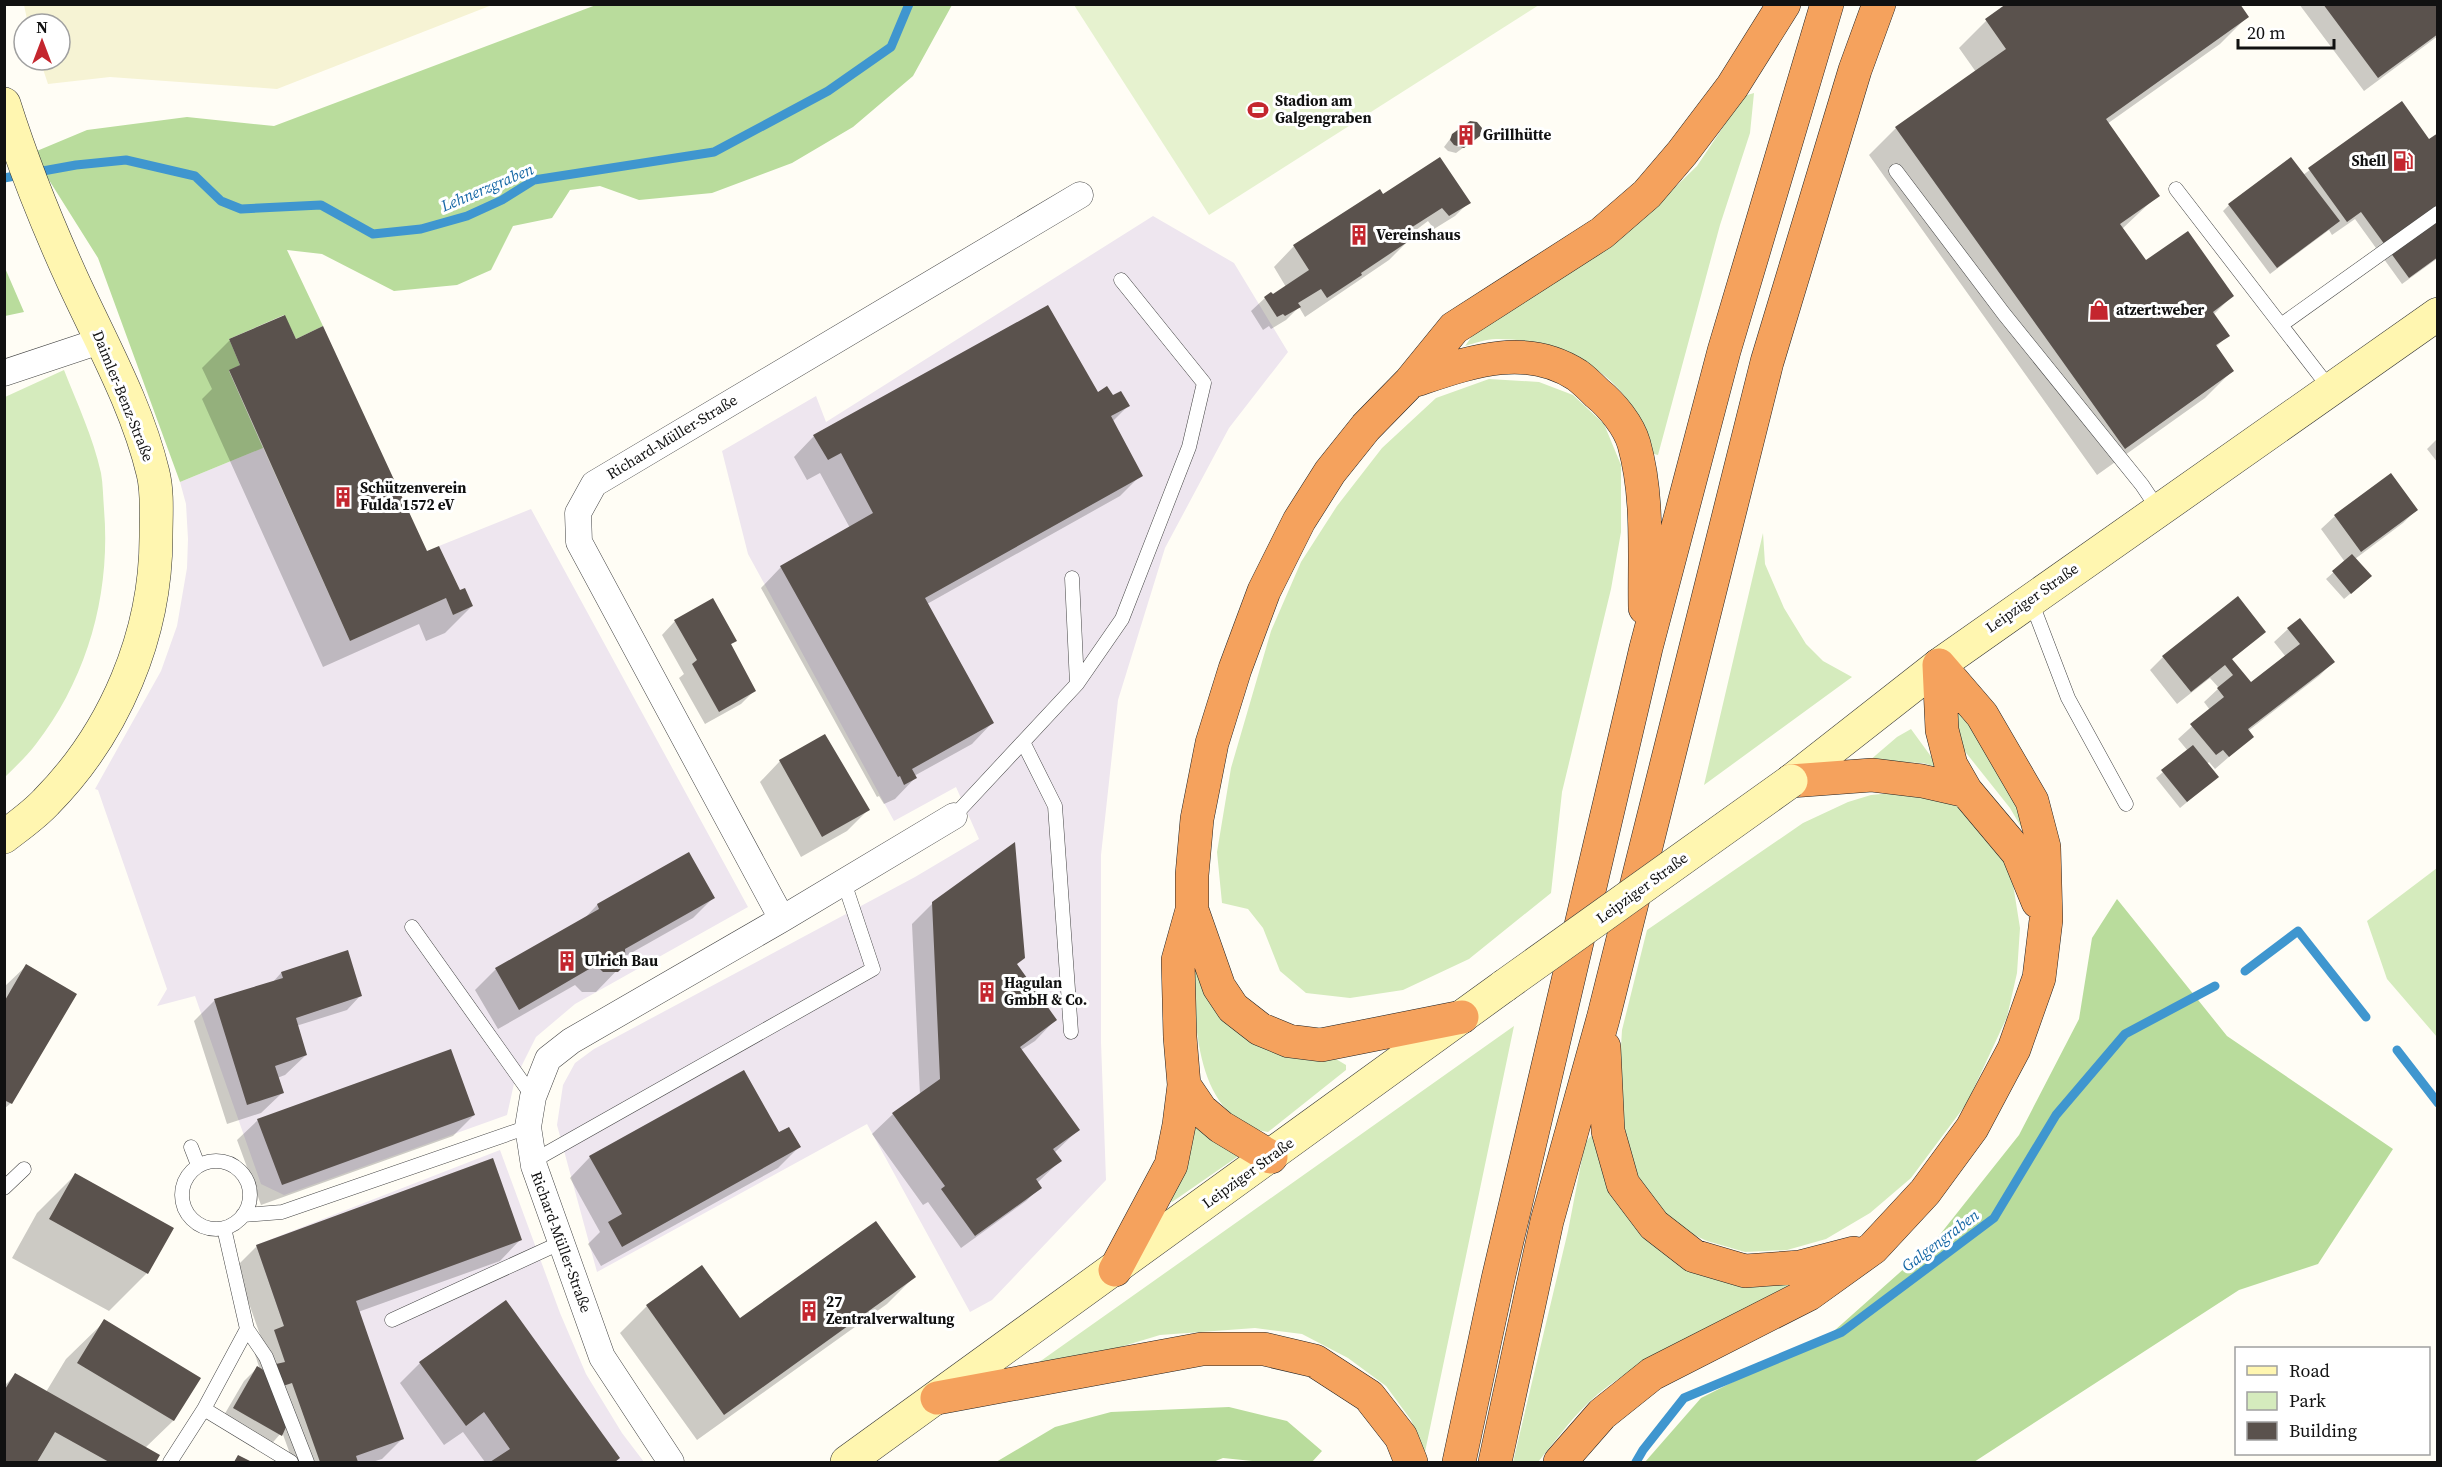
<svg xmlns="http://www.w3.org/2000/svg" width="2442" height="1467" font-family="'Source Serif 4',serif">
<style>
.industrial{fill:#eee6ef}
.farmland{fill:#f6f3d4}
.green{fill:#d5ebbd}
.forest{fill:#b9dc9c}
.pitch{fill:#e6f2cf}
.shadow{fill:#0003}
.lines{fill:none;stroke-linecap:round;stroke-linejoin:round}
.stream{stroke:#3f96cf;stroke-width:9}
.building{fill:#5a524d}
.lane-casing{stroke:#444;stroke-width:15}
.street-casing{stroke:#444;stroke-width:27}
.secondary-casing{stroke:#333;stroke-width:34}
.highway-casing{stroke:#222;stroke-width:34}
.lane{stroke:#fff;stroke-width:14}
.street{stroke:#fff;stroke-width:26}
.secondary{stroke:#fff6b0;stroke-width:33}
.highway{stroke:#f5a25d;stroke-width:33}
.secondary-bridge-casing{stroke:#333;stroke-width:34;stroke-linecap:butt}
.secondary-bridge{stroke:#fff6b0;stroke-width:33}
.labels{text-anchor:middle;stroke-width:6;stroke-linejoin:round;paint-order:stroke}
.poi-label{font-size:15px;font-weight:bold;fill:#111;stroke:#fff;text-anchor:start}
.street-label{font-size:15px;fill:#111;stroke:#fff}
.water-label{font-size:16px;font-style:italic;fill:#1768a6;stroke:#fff}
</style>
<rect width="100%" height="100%" fill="#fffdf5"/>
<path class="industrial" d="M1153 216 1234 263 1288 352 1229 428 1165 548 1118 700 1101 855V1042L1106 1180 992 1300 970 1312 867 1124 597 1272 557 1125 563 1085 575 1063 594 1049 915 877 979 839 956 787 894 821 748 554 722 451 816 396 826 422Z
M263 448 350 641 446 598 453 615 473 606 465 589 460 590 439 546 531 509 748 907 575 1004 536 1037 515 1079 507 1115 284 1195 261 1184 195 996 157 1006 167 989 98 790 95 789 161 671 177 626 187 568 188 539 186 504 180 482Z
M500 1150 560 1313 586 1374 622 1433 644 1462H358L308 1318 284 1326 256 1245Z"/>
<path class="farmland" d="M24 5V4L492 5 277 89 110 77 48 84 40 60H60V24H28Z"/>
<path class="green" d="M1754 93 1750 133 1720 225 1658 455 1650 453C1638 380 1566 338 1496 339 1486 339 1475 343 1465 346L1475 332 1661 201 1697 166 1744 96Z
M64 370C77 403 93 437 101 473 103 484 103 497 104 509 111 593 88 677 36 744 27 756 15 767 5 777V397Z
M1489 379 1539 382 1573 395 1604 424 1621 465V532L1611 589 1562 792 1551 893 1469 959 1403 990 1350 998 1306 993 1280 971 1263 928 1248 909 1222 903 1217 852 1231 768 1271 631 1301 562 1337 506 1382 448 1436 398Z
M1763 533 1765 564 1784 608 1806 644 1823 661 1852 677 1704 785Z
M1957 712H1964L2027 820 2024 832 2010 808 1963 749 1952 717Z
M1911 729 1935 762 1936 767 1923 763 1869 761 1897 737Z
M1902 792 1930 795 1963 809 2001 853 2013 884 2020 928 2017 973 2007 1017 1967 1103 1911 1178 1870 1213 1826 1239 1787 1250 1745 1252 1707 1241 1681 1229 1656 1206 1631 1168 1621 1127 1619 1079 1622 1030 1647 930 1803 823 1848 802 1871 795Z
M2437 868V1037L2387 979 2367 921Z
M1193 965 1279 1053 1312 1061 1336 1059 1346 1065V1070L1268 1132C1260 1131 1254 1128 1247 1124 1242 1121 1235 1118 1231 1114 1195 1082 1194 1010 1193 965Z
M1514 1026 1425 1452 1411 1420 1386 1386 1348 1358 1302 1334 1255 1328 1160 1335 1041 1371 1035 1365Z
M1192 1124 1240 1155 1172 1202 1170 1200Z
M1591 1136H1596L1627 1212 1800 1284C1731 1317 1658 1346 1598 1394 1575 1413 1557 1439 1538 1462H1513L1568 1231 1585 1143Z"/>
<path class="forest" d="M596 5H952L913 76 853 127 792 163 712 193 639 200 600 186 570 190 552 218 513 226 491 270 457 285 394 291 322 254 287 250 323 326 296 339 284 315 229 339 240 365 229 371 263 448 180 482 98 258 32 153 87 130 187 117 274 126Z
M4 268H5L24 312 5 316Z
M2117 899 2227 1036 2393 1149 2318 1264 2239 1290 1974 1462H1645L1701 1398 1834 1331 1934 1242 2019 1135 2079 1019 2092 938Z
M1229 1407 1287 1421 1322 1451 1312 1462H1262L1223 1458 1213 1462H996L1055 1427 1111 1412Z"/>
<path class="pitch" d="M1074 5H1539L1209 215Z"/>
<path class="shadow" d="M2008 4 2247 17 2220 44 2107 124 2158 195 2122 229 2146 262 2232 296 2213 315 2228 335 2216 347 2232 371 2205 398 2097 475 1869 155 1896 128 1976 72 1959 48 1986 21Z
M2299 4H2438V36L2364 91Z
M2401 103 2429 141 2438 135V258L2402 284 2355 219 2332 235 2329 230 2270 274 2223 211 2229 205 2303 175Z
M1453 135 1479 136 1456 153 1448 151 1444 147Z
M1382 196 1469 202 1455 216 1434 229 1428 221 1408 236 1410 239 1389 260 1305 317 1299 307 1286 320 1271 329 1269 326 1263 330 1251 311 1265 298 1272 296 1286 287 1274 267 1294 246Z
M284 317 295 341 426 553 472 606 445 633 426 641 419 624 323 667 202 399 212 389 202 368 229 341Z
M1097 394 1112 397 1128 406 1112 422 1141 475 1120 496 927 604 992 723 972 744 914 776 915 778 895 799 884 804 879 796 877 797 761 588 781 567 850 528 820 473 807 480 794 457 814 436Z
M2438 438V463L2427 449Z
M2416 510 2403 523 2355 559 2363 583 2344 599 2326 579 2345 562 2321 529 2335 516Z
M675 621 735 641 730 645 754 691 741 704 705 724 679 678 684 674 662 635Z
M2288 629 2333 662 2319 676 2248 731 2252 737 2215 769 2209 762 2207 764 2210 783 2180 808 2156 778 2188 751 2178 739 2210 710 2204 702 2219 688 2210 678 2177 704 2150 670 2163 657 2264 632 2231 660 2251 684 2286 657 2274 642Z
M780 761 868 810 847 831 801 857 760 782Z
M713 898 693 918 624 957V963L596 992H582L575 985 498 1029 475 990 496 969 583 920 597 905Z
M933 903 1016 965 1055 1020 1035 1041 1021 1050 1078 1130 1054 1153 1060 1161 1037 1183 1040 1187 1026 1201 961 1248 928 1202 923 1205 872 1134 893 1114 920 1095 912 924Z
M26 966 11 1103 4 1109V987Z
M281 973 360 996 347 1010 296 1026 306 1055 285 1075 277 1078 282 1093 261 1113 227 1124 194 1021 214 1001 272 983Z
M474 1115 453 1136 261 1205 237 1140 258 1120Z
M778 1135 799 1147 778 1168 601 1266 588 1244 600 1232 570 1178 590 1157Z
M75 1175 147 1273 109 1311 12 1258 37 1213Z
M520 1240 500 1261 358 1312 402 1439 382 1459 372 1462H293L282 1432 267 1449 220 1422 244 1381 257 1368 260 1370 254 1351 263 1343 236 1267 257 1246Z
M914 1277 887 1304 697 1440 620 1333 647 1306 739 1320Z
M105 1321 199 1378 173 1421 145 1448 158 1455 154 1462H4V1386L15 1375 46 1392 66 1359Z
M420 1363 618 1458 614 1462H485L463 1432 444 1445 400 1383Z"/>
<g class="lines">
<path class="stream" d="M4 178 76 165 126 160 195 176 221 201 241 209 321 205 373 234 421 229 467 216 502 200 534 180 714 152 828 91 891 47 909 4
M2245 971 2298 931 2366 1017
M2397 1050 2438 1103
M1636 1462 1643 1450 1684 1398 1842 1332 1994 1218 2056 1115 2125 1034 2215 986"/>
</g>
<path class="building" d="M2006 4H2240L2249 17 2106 119 2160 196 2120 224 2146 260 2188 231 2234 296 2213 312 2230 336 2216 345 2234 371 2125 449 1895 127 2006 49 1985 19Z
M2323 4H2438V34L2378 78Z
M2402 101 2429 139 2438 133V257L2409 278 2361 212 2347 222 2308 168Z
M1470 121 1477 122 1482 128 1480 136 1464 148 1454 145 1450 140 1452 134Z
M1440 157 1471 203 1449 216 1442 208 1406 231 1412 239 1361 273 1362 275 1327 298 1321 289 1298 303 1301 307 1285 316 1283 314 1277 317 1264 297 1271 292 1273 294 1309 270 1293 245 1380 189 1383 194Z
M2291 157 2340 221 2277 268 2228 204Z
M1048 305 1098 392 1107 386 1113 395 1121 391 1130 406 1111 416 1143 476 925 598 994 723 912 769 917 778 904 785 900 776 898 777 780 566 873 513 841 453 828 460 813 435Z
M285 315 296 339 323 326 427 551 439 546 460 590 465 588 473 606 453 615 446 598 350 641 229 370 240 365 229 339Z
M2391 473 2418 510 2361 552 2334 515Z
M2352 554 2372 576 2351 594 2332 571Z
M2238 596 2266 632 2232 659 2251 682 2300 644 2287 628 2300 618 2335 662 2248 729 2254 737 2229 757 2223 750 2216 755 2190 724 2224 697 2217 688 2233 675 2225 665 2191 692 2162 656Z
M713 598 737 641 731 644 756 691 719 712 692 664 697 660 674 620Z
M825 734 870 810 822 837 779 760Z
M2193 745 2219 777 2187 802 2161 770Z
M1015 842 1025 958 1017 964 1057 1020 1020 1047 1080 1130 1053 1149 1062 1161 1036 1179 1042 1188 975 1236 941 1189 945 1186 892 1113 940 1079 932 902Z
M689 852 715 898 625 949 626 964 618 972H603L596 965 519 1010 495 968 599 909 597 904Z
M348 950 362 996 296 1018 307 1055 275 1066 284 1093 247 1105 214 999 283 978 281 972Z
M26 964 77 994 12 1104 4 1100V1002Z
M451 1049 475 1115 282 1185 257 1119Z
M744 1070 779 1132 789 1127 801 1147 622 1247 608 1222 622 1214 589 1156Z
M493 1158 522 1240 356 1301 404 1439 356 1456 358 1462H320L292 1383 283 1386 276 1364 285 1362 274 1330 284 1326 256 1245Z
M75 1173 174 1228 148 1274 49 1219Z
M876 1221 916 1277 724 1415 646 1305 702 1265 740 1318Z
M506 1300 620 1458 615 1462H490L510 1449 484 1412 466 1426 419 1362Z
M104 1319 201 1378 174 1421 77 1363Z
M257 1366 270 1374 286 1427 282 1436 233 1408Z
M15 1373 160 1455 156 1462H109L55 1432 37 1462H4V1391Z
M238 1455 252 1462H234Z"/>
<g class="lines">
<g class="lane-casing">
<path id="lane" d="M1896 171 2004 314 2142 485 2158 509
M2176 189 2331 390
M2281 325 2438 213
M2031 601 2068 698 2126 804
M1077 684 1122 619 1189 447 1204 383 1121 280
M1023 742 1055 806 1071 1032
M954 816 1077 684 1072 578
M412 927 533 1097
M191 1147 198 1165
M533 1161 873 969 844 882
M182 1195a34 34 0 1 1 68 0a34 34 0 1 1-68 0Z
M4 1188 24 1169
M243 1215 282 1212 528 1127
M392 1320 560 1243
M247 1329 266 1357 307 1462
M204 1409 291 1462
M170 1462 204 1409 247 1329 224 1228"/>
</g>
<g class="street-casing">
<path id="street" d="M4 373 103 340
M782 919 579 542 578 513 594 484 1080 195
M671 1462 602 1357 534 1166 528 1127 533 1097 548 1059 571 1041 782 919 954 816"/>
</g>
<g class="secondary-casing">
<path id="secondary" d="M4 104C23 164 47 224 73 281 102 344 137 406 153 473 158 493 156 516 156 537 156 635 115 732 46 802 34 815 18 826 4 837
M1791 781 1939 665 2438 314
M847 1462 1504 986"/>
</g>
<g class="highway-casing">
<path id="highway" d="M1410 382C1465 364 1523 340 1577 375 1584 380 1591 387 1597 393 1612 405 1629 426 1634 444 1649 497 1644 555 1645 608
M1939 665 1942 730 1951 765 1966 791 2018 853 2038 902
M1791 781 1872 775 1922 781 1966 791
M1192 910 1219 987 1233 1008 1260 1029 1289 1041 1321 1045 1462 1017
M1604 1047 1608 1131 1623 1184 1654 1225 1694 1256 1745 1271 1800 1267 1854 1253
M1184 1085 1201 1110 1221 1127 1271 1157
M1115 1270 1171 1165 1179 1125 1184 1085 1180 1037 1178 960 1192 910V875L1197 819 1212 743 1235 669 1264 591 1299 521 1330 472 1366 427 1410 382 1454 328 1602 233 1647 194 1682 153 1732 87 1784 4
M937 1398 1202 1349H1264L1315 1361 1369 1396 1401 1437 1411 1462
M1459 1462 1498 1279 1646 648 1724 351 1827 4
M1495 1462 1547 1221 1603 1019 1767 362 1855 70 1879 4
M1560 1462 1602 1414 1652 1374 1809 1294 1873 1248 1925 1192 1972 1128 2014 1049 2039 978 2046 920 2044 847 2032 801 1982 715 1939 665"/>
</g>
<use href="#lane" class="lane"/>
<use href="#street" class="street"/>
<use href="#secondary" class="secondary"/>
<use href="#highway" class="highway"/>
<g class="secondary-bridge-casing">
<path id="secondary-bridge" d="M1504 986 1791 781"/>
</g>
<use href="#secondary-bridge" class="secondary-bridge"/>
</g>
<defs>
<g id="stadium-bare" transform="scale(1.62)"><path d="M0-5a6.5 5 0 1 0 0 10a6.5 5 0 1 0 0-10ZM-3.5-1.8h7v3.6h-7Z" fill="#c4262e" stroke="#fff" stroke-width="2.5" paint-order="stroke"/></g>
<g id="building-bare" transform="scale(1.62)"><path d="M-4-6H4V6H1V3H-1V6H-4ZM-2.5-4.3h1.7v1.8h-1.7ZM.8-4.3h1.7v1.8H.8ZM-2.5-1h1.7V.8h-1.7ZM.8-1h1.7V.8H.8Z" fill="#c4262e" stroke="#fff" stroke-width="2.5" paint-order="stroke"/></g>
<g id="fuel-bare" transform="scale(1.62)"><path d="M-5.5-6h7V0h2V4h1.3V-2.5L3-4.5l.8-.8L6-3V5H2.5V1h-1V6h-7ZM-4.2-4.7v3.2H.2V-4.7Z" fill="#c4262e" stroke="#fff" stroke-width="2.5" paint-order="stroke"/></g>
<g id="shop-bare" transform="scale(1.62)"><path d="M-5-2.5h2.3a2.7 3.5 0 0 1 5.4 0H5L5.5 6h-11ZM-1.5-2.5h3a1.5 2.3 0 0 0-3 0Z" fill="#c4262e" stroke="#fff" stroke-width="2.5" paint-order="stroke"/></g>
</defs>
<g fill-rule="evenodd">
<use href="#stadium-bare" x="1258" y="110"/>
<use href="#building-bare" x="1466" y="135"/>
<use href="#fuel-bare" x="2403" y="161"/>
<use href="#building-bare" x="1359" y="235"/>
<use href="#shop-bare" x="2099" y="310"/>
<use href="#building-bare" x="343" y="497"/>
<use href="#building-bare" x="567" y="961"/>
<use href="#building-bare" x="987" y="992"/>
<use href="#building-bare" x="809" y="1311"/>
</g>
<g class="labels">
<g class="poi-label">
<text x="1275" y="106">Stadion am<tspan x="1275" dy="17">Galgengraben</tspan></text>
<text x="1483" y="140">Grillhütte</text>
<text x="2386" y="166" text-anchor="end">Shell</text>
<text x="1376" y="240">Vereinshaus</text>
<text x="2116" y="315">atzert:weber</text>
<text x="360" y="493">Schützenverein<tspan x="360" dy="17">Fulda 1572 eV</tspan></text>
<text x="584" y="966">Ulrich Bau</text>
<text x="1004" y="988">Hagulan<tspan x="1004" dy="17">GmbH &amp; Co.</tspan></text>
<text x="826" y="1307">27<tspan x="826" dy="17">Zentralverwaltung</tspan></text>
</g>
<g class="street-label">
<text transform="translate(123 396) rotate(68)" y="5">Daimler-Benz-Straße</text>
<text transform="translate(672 437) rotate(-31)" y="5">Richard-Müller-Straße</text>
<text transform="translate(2032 598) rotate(-35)" y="5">Leipziger Straße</text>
<text transform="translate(1642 888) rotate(-36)" y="5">Leipziger Straße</text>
<text transform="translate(1248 1173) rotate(-36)" y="5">Leipziger Straße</text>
<text transform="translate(561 1242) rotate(70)" y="5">Richard-Müller-Straße</text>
</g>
<g class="water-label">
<text transform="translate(487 187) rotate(-23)" y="6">Lehnerzgraben</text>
<text transform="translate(1940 1240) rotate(-37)" y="6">Galgengraben</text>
</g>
</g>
<rect width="2442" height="1467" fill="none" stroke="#111111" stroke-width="12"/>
<rect x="2235" y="1347" width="195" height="108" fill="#ffffff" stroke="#a0a0a0" stroke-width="1.5"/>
<rect x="2247" y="1366" width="30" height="9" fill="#fff6b0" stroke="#a0a0a0" stroke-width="1.5"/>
<text x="2289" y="1377" font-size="18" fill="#111111">Road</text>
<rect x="2247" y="1392" width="30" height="18" fill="#d5ebbd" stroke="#a0a0a0" stroke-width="1.5"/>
<text x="2289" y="1407" font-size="18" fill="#111111">Park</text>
<rect x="2247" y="1422" width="30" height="18" fill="#5a524d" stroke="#a0a0a0" stroke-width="1.5"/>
<text x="2289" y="1437" font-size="18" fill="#111111">Building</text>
<g transform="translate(42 42)"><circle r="28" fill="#ffffff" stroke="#a0a0a0" stroke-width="1.5"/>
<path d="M0-4.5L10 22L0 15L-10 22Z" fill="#c4262e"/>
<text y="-9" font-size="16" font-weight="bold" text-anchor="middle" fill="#111111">N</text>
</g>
<path d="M2238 39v9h96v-9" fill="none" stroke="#111111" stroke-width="3"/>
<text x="2247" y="39" font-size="18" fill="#111111" stroke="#ffffff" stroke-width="4.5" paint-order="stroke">20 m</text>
</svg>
